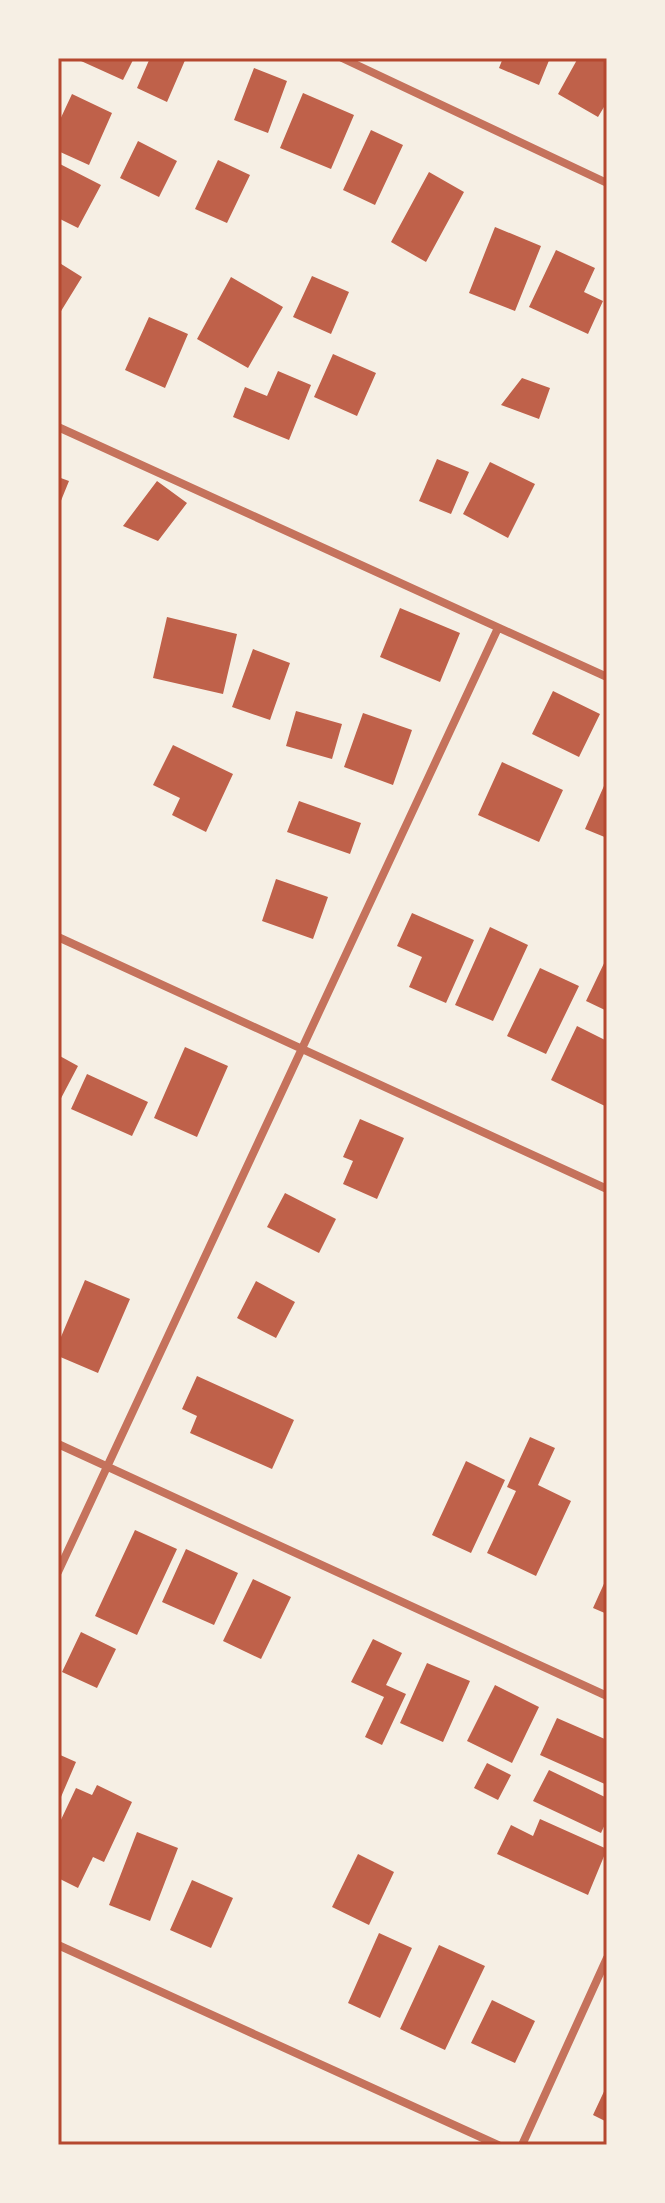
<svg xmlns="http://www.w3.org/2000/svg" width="665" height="2203" font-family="'Titillium Web',sans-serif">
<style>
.building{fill:#bf614a}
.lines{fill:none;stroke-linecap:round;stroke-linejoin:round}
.minor{stroke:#c5725c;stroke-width:8}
.neatline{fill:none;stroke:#b5482f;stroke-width:3}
</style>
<rect width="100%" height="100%" fill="#f6efe4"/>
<path class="building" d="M82 58H134L123 80 81 61Z
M150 58H186L167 102 137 88Z
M503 58H550L539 85 499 68Z
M578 58H607V102L598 117 558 94Z
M254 68 287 81 268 133 234 120Z
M303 93 354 115 331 169 280 148Z
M72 94 112 113 89 165 58 151V124Z
M371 130 403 145 375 205 343 190Z
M138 141 177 161 159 197 120 178Z
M218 160 250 175 227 223 195 209Z
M58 163 101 185 78 228 58 218Z
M429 172 464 192 426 262 391 242Z
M495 227 541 246 515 311 469 293Z
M556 250 595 268 584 292 603 301 588 334 529 307Z
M58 262 82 277 58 316Z
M312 276 349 292 331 334 293 317Z
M231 277 283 307 248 368 197 339Z
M149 317 188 334 165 388 125 370Z
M333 354 376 373 357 416 314 397Z
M278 371 311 385 289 440 233 417 245 387 267 396Z
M522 378 550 388 539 419 501 405Z
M437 459 469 472 451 514 419 501Z
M490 462 535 484 508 538 463 514Z
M58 477 69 481 58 508Z
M157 481 187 503 158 541 123 526Z
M400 608 460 633 440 682 380 657Z
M167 617 237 634 223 694 153 678Z
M253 649 290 663 270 720 232 707Z
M553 691 600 714 579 757 532 734Z
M296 711 342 724 332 759 286 746Z
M363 713 412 730 393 785 344 767Z
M173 745 233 774 206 832 172 815 180 798 153 785Z
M502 762 563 790 539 842 478 815Z
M607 779V838L585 829Z
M299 801 361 823 350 854 287 832Z
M276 879 328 897 313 939 262 921Z
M412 913 474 940 446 1003 409 987 422 957 397 946Z
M490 927 528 945 493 1021 455 1005Z
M607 957V1011L586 1001Z
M540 968 579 986 546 1054 507 1036Z
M577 1026 607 1041V1107L551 1080Z
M185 1047 228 1066 197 1137 154 1118Z
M58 1055 78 1066 58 1104Z
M87 1074 148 1102 132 1136 71 1109Z
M360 1119 404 1138 377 1199 343 1184 353 1161 343 1157Z
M285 1193 336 1219 319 1253 267 1227Z
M85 1280 130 1299 98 1373 58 1356V1344Z
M256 1281 295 1302 276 1338 237 1318Z
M197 1376 294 1420 272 1469 190 1433 197 1416 182 1409Z
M530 1437 555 1448 538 1485 571 1501 536 1576 487 1553 516 1491 507 1487Z
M466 1461 505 1480 471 1553 432 1535Z
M135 1530 177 1549 137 1635 95 1616Z
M186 1549 238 1573 214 1625 162 1602Z
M607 1577V1614L593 1608Z
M253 1579 291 1597 261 1659 223 1641Z
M81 1632 116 1649 97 1688 62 1672Z
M373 1639 402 1653 386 1685 406 1694 382 1745 365 1737 384 1697 351 1682Z
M427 1663 470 1681 443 1742 400 1723Z
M495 1685 539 1707 512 1763 467 1741Z
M557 1718 607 1740V1785L540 1755Z
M58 1754 76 1762 58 1804Z
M487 1763 511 1775 498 1800 474 1788Z
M549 1770 607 1798V1820L601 1833 533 1801Z
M97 1785 132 1802 104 1862 93 1857 78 1888 58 1878V1826L76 1788 92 1795Z
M540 1819 607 1849 588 1895 497 1854 511 1825 533 1836Z
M137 1832 178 1848 150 1921 109 1905Z
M358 1854 394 1872 369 1925 332 1907Z
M192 1880 233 1898 211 1948 170 1930Z
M379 1933 412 1948 380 2018 348 2003Z
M439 1945 485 1966 445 2050 400 2029Z
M492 2000 535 2021 515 2063 471 2043Z
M607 2085V2122L593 2115Z"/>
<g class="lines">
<path class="minor" d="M342 58 607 183
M58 427 607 677
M58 937 607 1189
M58 1444 607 1696
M58 1572 498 628
M58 1945 498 2145
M522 2145 607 1958"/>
</g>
<rect width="665" height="2203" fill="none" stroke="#f6efe4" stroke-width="120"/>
<rect x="60" y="60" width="545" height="2083" class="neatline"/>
</svg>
